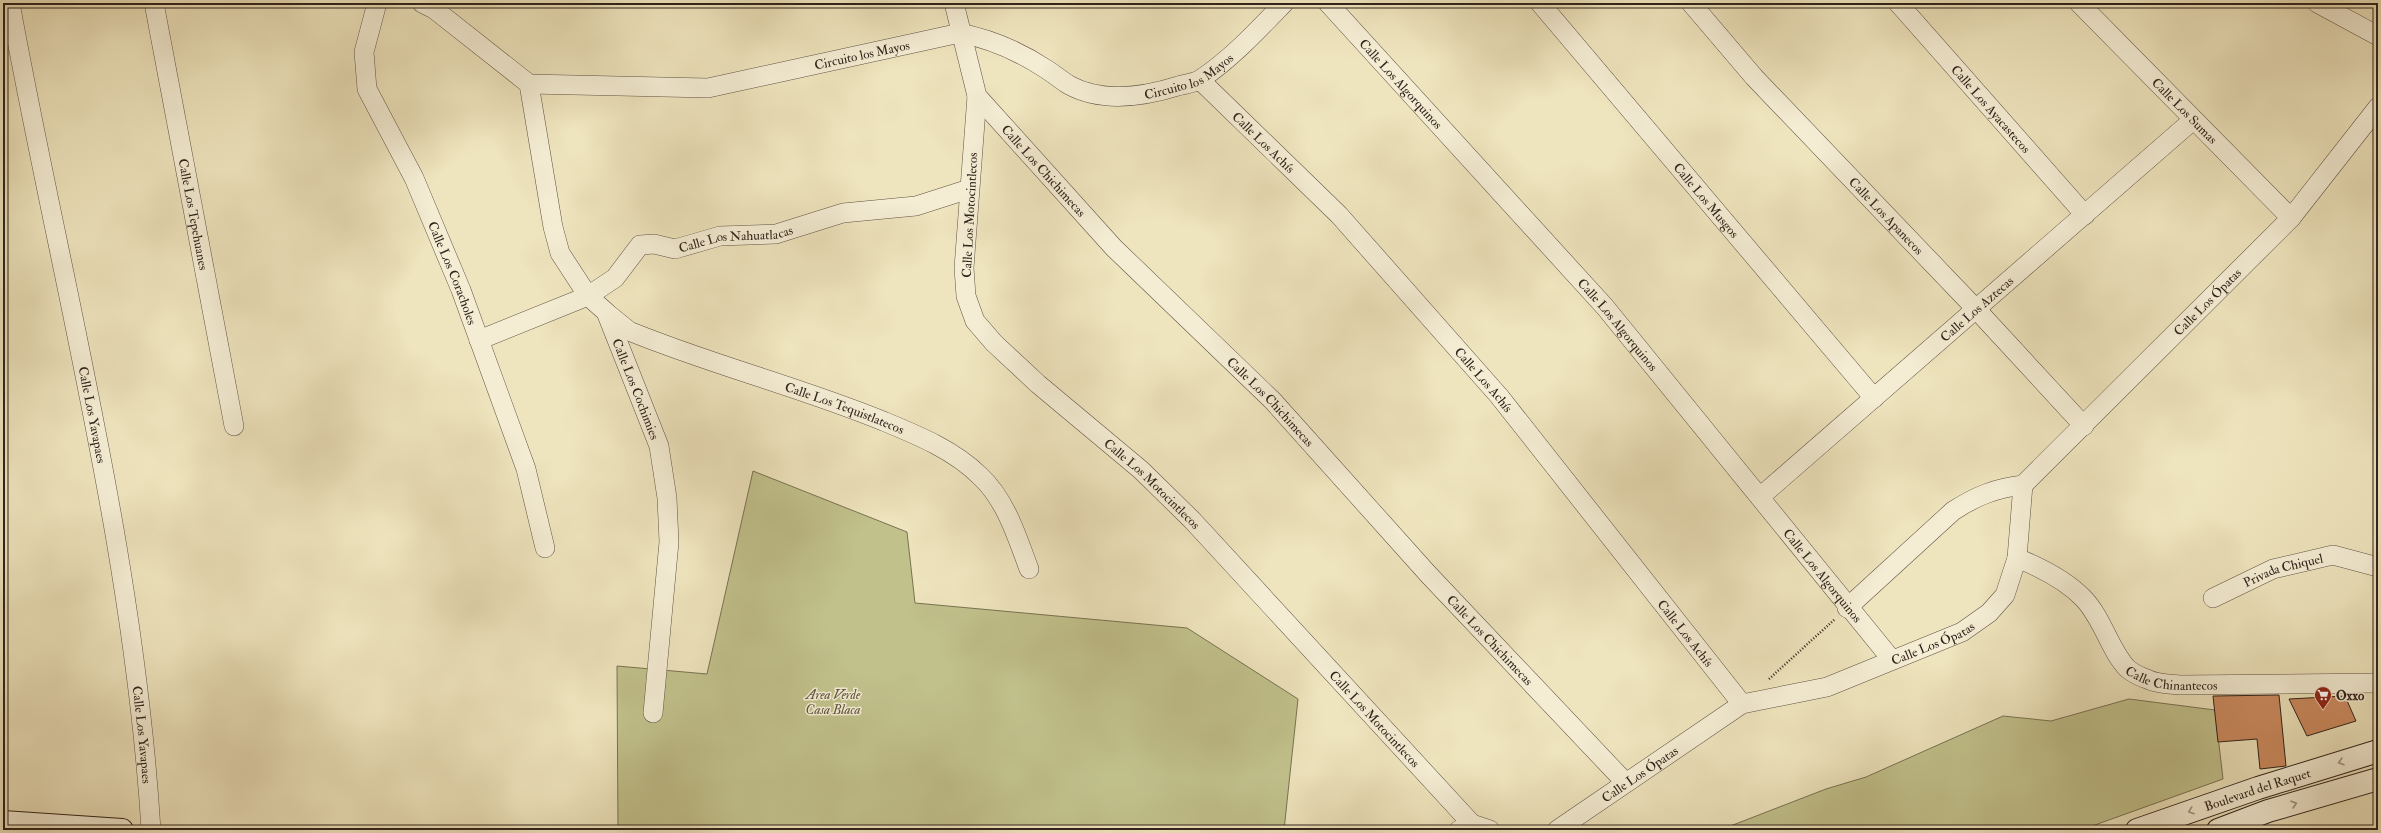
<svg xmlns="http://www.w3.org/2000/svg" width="2381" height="833" font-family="'IM FELL Double Pica',serif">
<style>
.green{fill:#c1c18c;stroke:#787254}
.building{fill:#cb8b60;stroke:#30221b}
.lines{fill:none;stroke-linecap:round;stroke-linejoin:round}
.street-casing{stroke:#605244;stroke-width:20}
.secondary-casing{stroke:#30221b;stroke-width:24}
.path{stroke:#30221b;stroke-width:2.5;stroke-dasharray:1 2;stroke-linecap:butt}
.street{stroke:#f4edd4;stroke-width:19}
.secondary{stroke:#f4edd4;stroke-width:22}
.oneway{stroke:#9c9281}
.labels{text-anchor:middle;stroke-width:3;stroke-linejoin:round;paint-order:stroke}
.street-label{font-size:13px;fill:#30221b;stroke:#f4edd4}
.park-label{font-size:13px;font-style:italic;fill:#5c523d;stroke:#f4edd4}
.poi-label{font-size:13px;font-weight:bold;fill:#30221b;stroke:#f4edd4;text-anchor:start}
</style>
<rect width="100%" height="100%" fill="#eee4bd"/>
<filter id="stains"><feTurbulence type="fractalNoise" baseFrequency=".005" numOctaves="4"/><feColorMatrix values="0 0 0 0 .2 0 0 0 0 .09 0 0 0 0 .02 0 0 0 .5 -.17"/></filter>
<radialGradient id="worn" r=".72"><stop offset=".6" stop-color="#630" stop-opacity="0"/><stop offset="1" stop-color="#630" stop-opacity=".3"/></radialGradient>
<path class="green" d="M753 471 907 532 915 603 1187 628 1298 699 1284 830H618L617 666 707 674Z
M2129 699 2215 710 2223 779 2081 830H1720L1826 789 1866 777 2003 716 2051 721Z"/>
<path class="building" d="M2279 695 2286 766 2260 769 2257 739 2218 742 2213 696Z
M2345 696 2356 721 2307 736 2289 699Z"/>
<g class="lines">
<g class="street-casing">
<g id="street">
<path id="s1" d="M10 3C60 278 134 550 151 830"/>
<path id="s2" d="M154 3 234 426"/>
<path id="s3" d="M377 3 364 52 367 89 414 178 461 290 526 469 545 548"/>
<path id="s4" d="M422 3 434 9 529 84 708 88 960 33C991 39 1020 52 1046 69 1054 74 1061 80 1069 85 1102 103 1143 97 1178 86 1185 84 1195 83 1201 79 1232 58 1258 30 1284 3"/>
<path id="s5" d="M954 3 977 96 1114 248 1273 401 1428 574 1625 782"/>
<path id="s6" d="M1328 3 1605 307 1892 660"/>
<path id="s7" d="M1540 3 1874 398"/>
<path id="s8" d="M1691 3 1754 77 1976 309 2084 426"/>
<path id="s9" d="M1898 3 2085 215"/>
<path id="s10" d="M2079 3 2291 218"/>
<path d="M2317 3 2378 36"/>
<path id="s11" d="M1200 80 1339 215 1499 396 1742 704"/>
<path id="s12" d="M529 84 553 227 560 253 588 296 606 312 659 446 667 498 669 542 653 713"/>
<path id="s13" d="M977 96 964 268 966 296 975 321 994 343 1038 384 1141 470 1192 520 1472 824"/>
<path id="s14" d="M608 314 629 331C712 365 800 387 883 421 917 435 954 450 980 476 1006 500 1017 537 1029 569"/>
<path id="s15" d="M479 340 588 296 615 278 640 245 654 244 675 249 720 236 776 234 843 213 916 206 969 189"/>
<path id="s16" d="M1760 497 2193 120"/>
<path id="s17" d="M2017 558C2042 568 2066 580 2084 599 2103 619 2111 653 2128 669 2133 673 2141 677 2147 679 2156 684 2170 684 2180 685L2378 683"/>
<path id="s18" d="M2213 598 2273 569 2333 555 2378 567"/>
<path id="s19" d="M1847 608 1953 511C1976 496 1996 488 2023 485L2291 218 2378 107"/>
<path d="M1459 830 1472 824 1490 830"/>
<path id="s20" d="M1557 830 1742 704 1827 687 1962 632 1989 613 2005 595 2017 558 2023 485"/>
</g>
</g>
<g class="secondary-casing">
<g id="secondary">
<path d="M3 822 122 830"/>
<path id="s21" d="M2137 830 2258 788 2378 751"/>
<path d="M2218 830 2268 811 2378 779"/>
</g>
</g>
<path class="path" d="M1769 679 1835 619"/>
<use href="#street" class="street"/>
<use href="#secondary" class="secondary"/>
</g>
<defs><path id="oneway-chevron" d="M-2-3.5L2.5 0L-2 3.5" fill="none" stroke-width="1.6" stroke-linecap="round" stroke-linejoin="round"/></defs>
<g class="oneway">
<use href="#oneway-chevron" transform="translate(2341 762) rotate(163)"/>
<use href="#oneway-chevron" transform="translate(2294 804) rotate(-16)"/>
<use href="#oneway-chevron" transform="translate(2191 811) rotate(161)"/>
</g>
<defs>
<g id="supermarket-pin" transform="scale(0.9)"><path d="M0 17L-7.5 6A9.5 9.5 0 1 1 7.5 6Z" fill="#8f2418" stroke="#f4edd4"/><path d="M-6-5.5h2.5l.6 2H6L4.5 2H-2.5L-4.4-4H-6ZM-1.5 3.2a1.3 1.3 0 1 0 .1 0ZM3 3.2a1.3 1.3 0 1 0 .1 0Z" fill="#fff"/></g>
</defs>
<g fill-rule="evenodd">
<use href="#supermarket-pin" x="2323" y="695"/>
</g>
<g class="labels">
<g class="street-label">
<text dy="5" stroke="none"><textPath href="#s4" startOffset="471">Circuito los Mayos</textPath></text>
<text dy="5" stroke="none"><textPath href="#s4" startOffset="819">Circuito los Mayos</textPath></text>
<text dy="5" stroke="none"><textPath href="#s6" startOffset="109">Calle Los Algorquinos</textPath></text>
<text dy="5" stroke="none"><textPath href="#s9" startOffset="141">Calle Los Ayacastecos</textPath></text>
<text dy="5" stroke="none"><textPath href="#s10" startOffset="151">Calle Los Sumas</textPath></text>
<text dy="5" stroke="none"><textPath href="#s11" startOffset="89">Calle Los Achís</textPath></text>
<text dy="5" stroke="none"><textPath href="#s5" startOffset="196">Calle Los Chichimecas</textPath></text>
<text dy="5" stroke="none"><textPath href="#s7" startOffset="258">Calle Los Musgos</textPath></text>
<text dy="5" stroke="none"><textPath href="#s2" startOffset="215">Calle Los Tepehuanes</textPath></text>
<text transform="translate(969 215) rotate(-87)" y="5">Calle Los Motocintlecos</text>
<text dy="5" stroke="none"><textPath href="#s8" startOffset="289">Calle Los Apanecos</textPath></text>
<text dy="5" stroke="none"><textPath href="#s15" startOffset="289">Calle Los Nahuatlacas</textPath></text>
<text dy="5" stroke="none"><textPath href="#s3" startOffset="291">Calle Los Coracholes</textPath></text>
<text dy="5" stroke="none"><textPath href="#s19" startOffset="479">Calle Los Ópatas</textPath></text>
<text dy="5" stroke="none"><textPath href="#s16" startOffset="287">Calle Los Aztecas</textPath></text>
<text dy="5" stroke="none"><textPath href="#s6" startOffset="433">Calle Los Algorquinos</textPath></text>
<text dy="5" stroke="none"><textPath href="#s11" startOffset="413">Calle Los Achís</textPath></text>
<text dy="5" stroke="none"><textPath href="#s12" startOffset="330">Calle Los Cochimies</textPath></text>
<text dy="5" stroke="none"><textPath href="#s5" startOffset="520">Calle Los Chichimecas</textPath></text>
<text dy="5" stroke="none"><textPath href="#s14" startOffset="256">Calle Los Tequistlatecos</textPath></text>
<text dy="5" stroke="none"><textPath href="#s1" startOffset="420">Calle Los Yavapaes</textPath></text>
<text dy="5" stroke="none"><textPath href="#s13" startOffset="468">Calle Los Motocintlecos</textPath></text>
<text dy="5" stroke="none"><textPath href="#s18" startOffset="76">Privada Chiquel</textPath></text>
<text dy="5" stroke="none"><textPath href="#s6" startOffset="757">Calle Los Algorquinos</textPath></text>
<text dy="5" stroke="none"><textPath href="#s11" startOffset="737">Calle Los Achís</textPath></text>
<text dy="5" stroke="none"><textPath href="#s5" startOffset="844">Calle Los Chichimecas</textPath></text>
<text dy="5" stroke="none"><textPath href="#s20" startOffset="425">Calle Los Ópatas</textPath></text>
<text dy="5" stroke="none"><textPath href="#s17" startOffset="208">Calle Chinantecos</textPath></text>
<text dy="5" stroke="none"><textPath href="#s13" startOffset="792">Calle Los Motocintlecos</textPath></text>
<text dy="5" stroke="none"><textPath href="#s1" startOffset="744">Calle Los Yavapaes</textPath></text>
<text dy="5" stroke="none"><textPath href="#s20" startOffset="100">Calle Los Ópatas</textPath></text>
<text dy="5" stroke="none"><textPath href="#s21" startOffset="127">Boulevard del Raquet</textPath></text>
</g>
<g class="park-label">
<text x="833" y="699">Area Verde<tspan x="833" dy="15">Casa Blaca</tspan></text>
</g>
<g class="poi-label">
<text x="2336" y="700">Oxxo</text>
</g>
</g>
<rect width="2381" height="833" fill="none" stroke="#eee4bd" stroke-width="16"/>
<rect x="4" y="4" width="2373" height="825" fill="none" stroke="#30221b" stroke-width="2"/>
<rect x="8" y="8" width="2365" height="817" fill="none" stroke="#30221b"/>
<rect width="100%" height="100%" filter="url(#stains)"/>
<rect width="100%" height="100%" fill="url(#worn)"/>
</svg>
